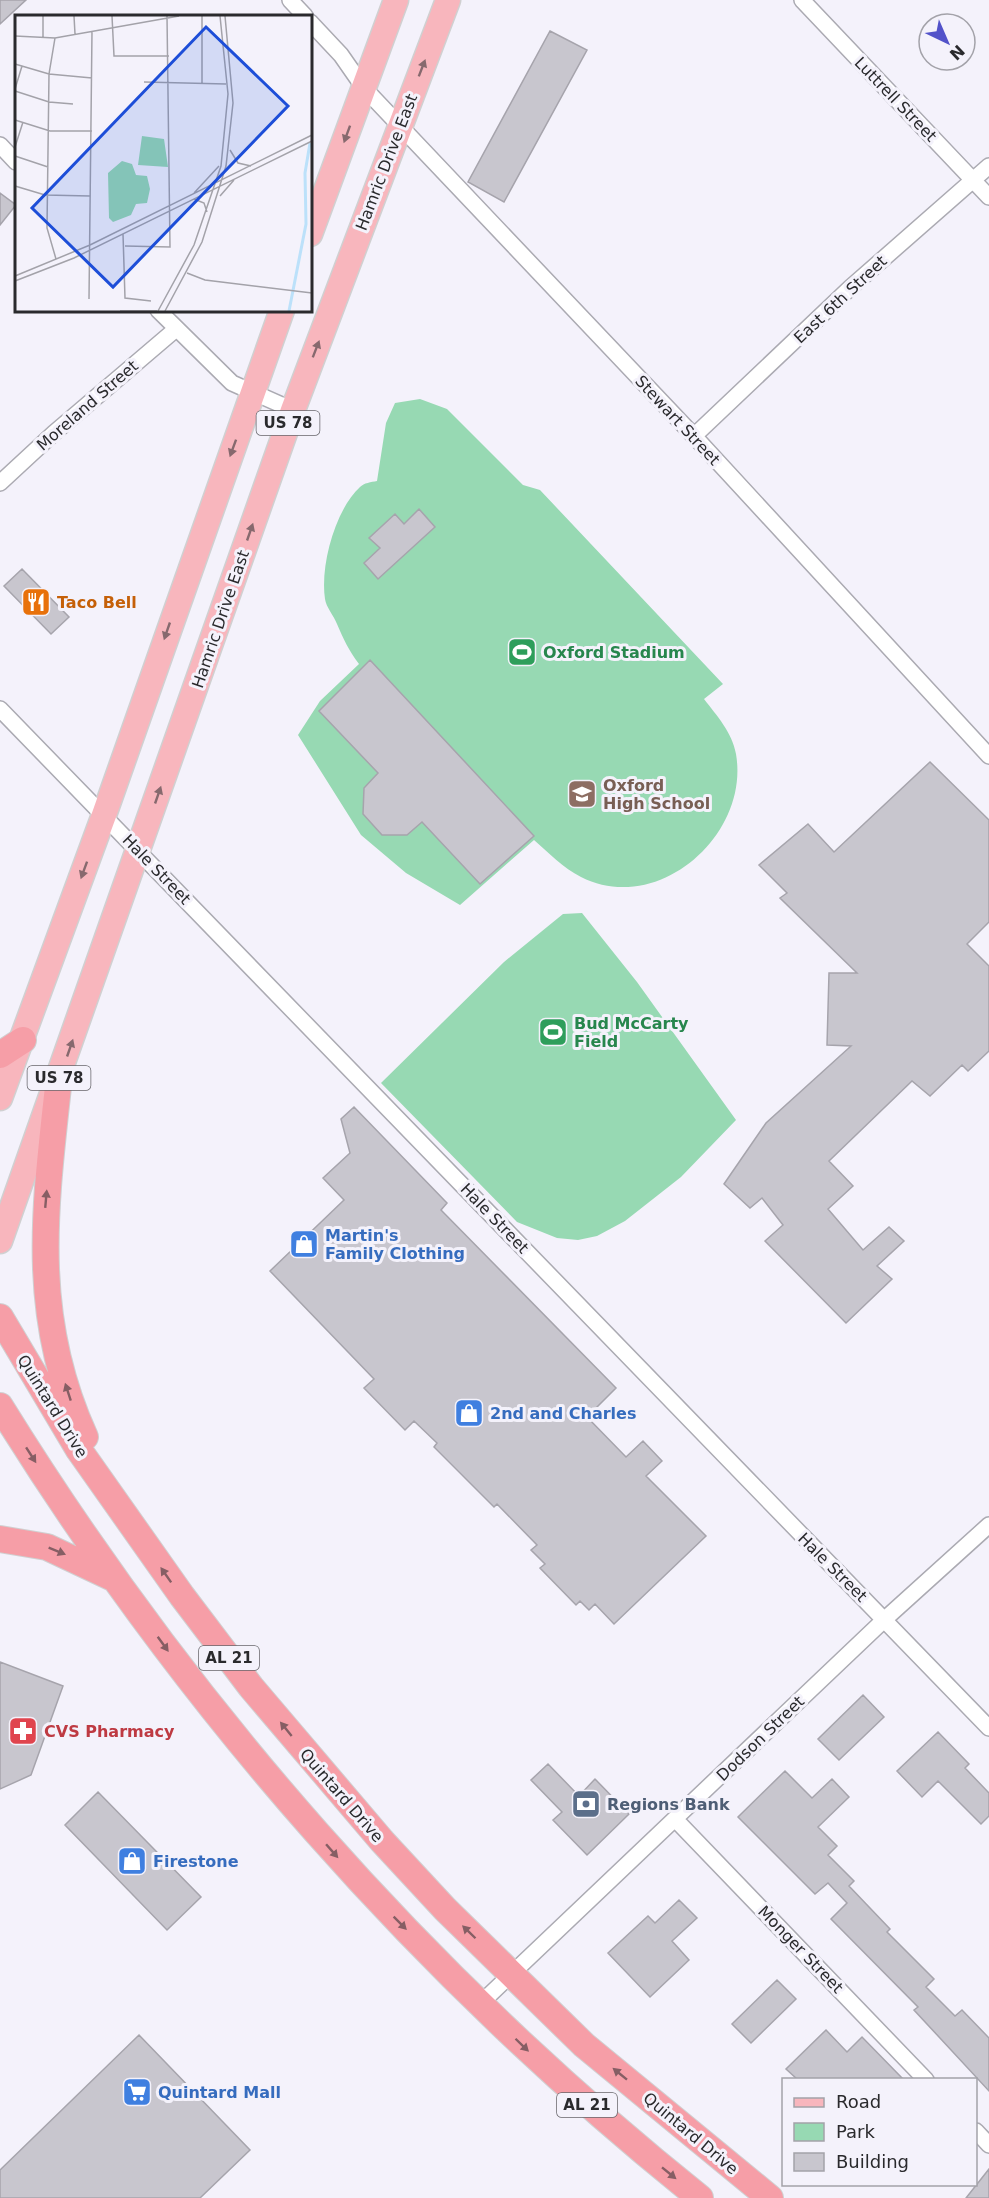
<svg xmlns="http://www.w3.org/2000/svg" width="989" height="2198" font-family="'DejaVu Sans',sans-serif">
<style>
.green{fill:#97d9b3}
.building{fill:#c8c6ce;stroke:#a6a4ac;stroke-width:1.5}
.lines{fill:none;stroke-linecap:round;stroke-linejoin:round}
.minor-casing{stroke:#abaab2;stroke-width:18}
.primary-casing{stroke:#d0d0d1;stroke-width:27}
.trunk-casing{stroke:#d0d0d1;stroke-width:28}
.minor{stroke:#fff;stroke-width:15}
.primary{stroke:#f8b6bd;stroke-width:24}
.trunk{stroke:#f69ea7;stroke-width:26}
.oneway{fill:#87696e}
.oneway2{fill:#865e64}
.labels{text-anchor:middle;stroke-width:6;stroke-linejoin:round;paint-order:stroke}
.shield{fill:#f4f2fb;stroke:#67666b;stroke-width:1.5}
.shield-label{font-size:15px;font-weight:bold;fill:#2a2a2d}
.street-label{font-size:16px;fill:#2a2a2d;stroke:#f4f2fb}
.food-label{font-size:16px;font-weight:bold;fill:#c56008;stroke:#f4f2fb;text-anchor:start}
.leisure-label{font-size:16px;font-weight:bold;fill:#27864d;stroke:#f4f2fb;text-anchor:start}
.education-label{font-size:16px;font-weight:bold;fill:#785e54;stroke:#f4f2fb;text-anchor:start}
.shop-label{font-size:16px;font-weight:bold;fill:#366cbe;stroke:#f4f2fb;text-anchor:start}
.health-label{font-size:16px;font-weight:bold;fill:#be3a42;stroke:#f4f2fb;text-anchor:start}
.service-label{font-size:16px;font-weight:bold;fill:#4e5e75;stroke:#f4f2fb;text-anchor:start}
.inset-river{fill:none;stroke:#bce1fa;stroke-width:3}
.inset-road{fill:none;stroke:#a3a2a9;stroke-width:1.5}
.view{fill:#1d4ed8;fill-opacity:0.15;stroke:#1d4ed8;stroke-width:3}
.inset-edge{fill:none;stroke:#2a2a2d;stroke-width:3}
</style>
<rect width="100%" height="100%" fill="#f4f2fb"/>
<path class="green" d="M420 399 447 409 523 485 540 490 723 684 704 699C717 716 732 732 736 754 750 835 658 916 581 877 563 868 549 853 534 840L460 905 406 873 361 835 298 735 320 701 359 664C348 649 344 640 337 624 334 616 326 607 325 599 320 566 335 510 360 487 364 483 371 482 377 481L386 423 395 403Z
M582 913 637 982 736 1120 681 1177 625 1221 597 1236 578 1240 557 1238 517 1222 381 1083 504 962 563 914Z"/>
<path class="building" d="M0 0H26L0 24Z
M550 31 587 50 504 202 468 182Z
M0 193 16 205 0 225Z
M419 509 435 527 378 579 364 563 380 548 369 538 395 514 404 524Z
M22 569 69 617 51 634 4 586Z
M370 660 534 836 480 884 422 822 407 835H382L363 814 364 788 378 773 319 711Z
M930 762 989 820V922L967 944 989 966V1051L968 1071 962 1065 930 1096 912 1081 829 1161 853 1186 828 1209 863 1250 889 1227 904 1241 877 1266 892 1279 846 1323 765 1241 783 1225 762 1198 750 1208 724 1184 766 1123 851 1046 827 1045 829 973H857L780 898 787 893 759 865 808 824 834 852Z
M354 1107 447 1203 441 1210 616 1388 587 1417 626 1457 643 1441 662 1461 646 1476 706 1536 614 1624 595 1604 589 1610 580 1601 576 1605 540 1568 545 1564 531 1550 537 1545 497 1504 494 1507 434 1447 437 1443 414 1421 405 1430 364 1388 374 1379 270 1271 344 1200 323 1178 350 1153 341 1119Z
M0 1662 63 1686 31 1775 0 1789Z
M863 1695 884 1717 839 1760 818 1739Z
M938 1732 969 1764 965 1768 989 1793V1816L981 1824 938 1781 922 1797 897 1771Z
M548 1764 579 1796 595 1779 629 1814 587 1855 553 1820 562 1812 531 1780Z
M785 1771 812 1798 832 1779 849 1797 818 1827 837 1846 828 1855 854 1881 849 1886 890 1929 887 1932 934 1979 926 1987 955 2016 962 2010 989 2038V2091L914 2010 918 2007 831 1919 847 1903 828 1883 815 1894 738 1817Z
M98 1792 201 1897 167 1930 65 1825Z
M679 1900 697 1918 672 1941 689 1960 650 1997 608 1953 648 1916 655 1923Z
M777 1980 796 1999 751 2043 732 2024Z
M826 2030 847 2052 862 2037 903 2079H797L786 2069Z
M139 2035 250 2150 200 2198H0V2170Z
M989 2169V2198H966Z"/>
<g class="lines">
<g class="minor-casing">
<path id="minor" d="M290 0 305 16
M802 0 989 197
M310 22 341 55 364 88 694 436 989 756
M0 145 16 162
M158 310 232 383 293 410
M694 436 850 288 989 166
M0 483 54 433 176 329
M0 709 989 1728
M675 1819 926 2080
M481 2003 885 1619 989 1525
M976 2131 989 2145"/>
</g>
<g class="primary-casing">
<path id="primary" d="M310 234 396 0
M0 1098 104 815 282 310
M0 1241 293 410 448 0"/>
</g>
<g class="trunk-casing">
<path id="trunk" d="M0 1055 23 1040
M59 1078C45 1206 29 1315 85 1437
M0 1317 79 1450 182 1596 251 1687 382 1841 445 1909 584 2045 770 2198
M0 1406C187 1708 423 1976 700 2198
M0 1539 47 1547 115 1579"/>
</g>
<use href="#minor" class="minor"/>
<use href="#primary" class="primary"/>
<use href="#trunk" class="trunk"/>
</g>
<defs><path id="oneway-solid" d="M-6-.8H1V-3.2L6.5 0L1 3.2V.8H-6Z" transform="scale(1.5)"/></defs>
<g class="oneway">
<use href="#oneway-solid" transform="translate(422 68) rotate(-69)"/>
<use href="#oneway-solid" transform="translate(347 134) rotate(110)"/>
<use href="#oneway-solid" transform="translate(316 349) rotate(-69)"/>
<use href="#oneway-solid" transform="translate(233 448) rotate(110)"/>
<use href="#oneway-solid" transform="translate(250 532) rotate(-71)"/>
<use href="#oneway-solid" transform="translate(167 631) rotate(109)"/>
<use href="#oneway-solid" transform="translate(158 795) rotate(-71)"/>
<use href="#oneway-solid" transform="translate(84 870) rotate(110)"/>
<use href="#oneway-solid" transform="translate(70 1048) rotate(-71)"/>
</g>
<g class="oneway2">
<use href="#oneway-solid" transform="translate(46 1199) rotate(-85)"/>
<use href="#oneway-solid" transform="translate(68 1392) rotate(-108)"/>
<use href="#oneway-solid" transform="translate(31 1455) rotate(57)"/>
<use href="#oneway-solid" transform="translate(57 1551) rotate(22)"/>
<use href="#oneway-solid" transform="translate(166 1575) rotate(-125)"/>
<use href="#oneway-solid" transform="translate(163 1644) rotate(54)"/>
<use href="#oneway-solid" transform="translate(286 1729) rotate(-129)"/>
<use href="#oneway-solid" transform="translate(332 1851) rotate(49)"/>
<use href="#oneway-solid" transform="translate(400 1923) rotate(45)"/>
<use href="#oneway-solid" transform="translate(469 1932) rotate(-136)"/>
<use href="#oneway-solid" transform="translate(522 2045) rotate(44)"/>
<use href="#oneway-solid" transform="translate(620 2074) rotate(-141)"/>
<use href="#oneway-solid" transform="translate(669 2173) rotate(39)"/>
</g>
<defs>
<g id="restaurant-square" transform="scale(1.5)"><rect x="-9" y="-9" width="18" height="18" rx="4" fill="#e8710a" stroke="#f4f2fb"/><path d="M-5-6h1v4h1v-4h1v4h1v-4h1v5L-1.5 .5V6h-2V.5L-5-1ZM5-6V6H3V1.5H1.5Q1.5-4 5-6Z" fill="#fff"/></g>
<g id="stadium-square" transform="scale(1.5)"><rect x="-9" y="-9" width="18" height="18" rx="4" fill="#2e9e5b" stroke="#f4f2fb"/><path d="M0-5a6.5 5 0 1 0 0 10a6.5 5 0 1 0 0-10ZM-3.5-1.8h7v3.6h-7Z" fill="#fff"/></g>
<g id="school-square" transform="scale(1.5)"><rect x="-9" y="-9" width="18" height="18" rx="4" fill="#8d6e63" stroke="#f4f2fb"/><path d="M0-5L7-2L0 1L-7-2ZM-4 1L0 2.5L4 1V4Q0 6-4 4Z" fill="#fff"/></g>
<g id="shop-square" transform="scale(1.5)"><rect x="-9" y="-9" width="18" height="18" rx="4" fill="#3f7fe0" stroke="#f4f2fb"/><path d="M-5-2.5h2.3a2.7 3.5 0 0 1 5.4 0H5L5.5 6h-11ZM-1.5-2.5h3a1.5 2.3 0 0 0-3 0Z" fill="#fff"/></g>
<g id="pharmacy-square" transform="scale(1.5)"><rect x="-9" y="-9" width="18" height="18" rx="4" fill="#e0444e" stroke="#f4f2fb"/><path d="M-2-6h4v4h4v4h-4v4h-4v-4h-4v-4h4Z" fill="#fff"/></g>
<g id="bank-square" transform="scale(1.5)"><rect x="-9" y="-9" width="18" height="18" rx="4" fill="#5c6f8a" stroke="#f4f2fb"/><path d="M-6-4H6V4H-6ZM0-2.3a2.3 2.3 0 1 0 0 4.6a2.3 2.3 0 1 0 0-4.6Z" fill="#fff"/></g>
<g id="supermarket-square" transform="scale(1.5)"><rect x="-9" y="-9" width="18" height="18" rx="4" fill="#3f7fe0" stroke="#f4f2fb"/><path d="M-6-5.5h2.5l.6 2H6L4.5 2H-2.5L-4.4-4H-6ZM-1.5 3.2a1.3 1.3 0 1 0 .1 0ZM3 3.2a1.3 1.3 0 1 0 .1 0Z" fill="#fff"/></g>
</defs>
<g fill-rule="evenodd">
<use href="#restaurant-square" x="36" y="602"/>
<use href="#stadium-square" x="522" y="652"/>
<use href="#school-square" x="582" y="794"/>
<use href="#stadium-square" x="553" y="1032"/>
<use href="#shop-square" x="304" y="1244"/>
<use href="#shop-square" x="469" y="1413"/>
<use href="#pharmacy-square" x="23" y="1731"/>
<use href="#bank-square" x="586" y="1804"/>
<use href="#shop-square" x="132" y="1861"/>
<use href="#supermarket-square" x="137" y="2092"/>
</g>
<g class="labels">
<g class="shield">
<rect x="256.5" y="411" width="63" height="24" rx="4.5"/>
<rect x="27.5" y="1066" width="63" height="24" rx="4.5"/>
<rect x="199" y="1646" width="60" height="24" rx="4.5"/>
<rect x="557" y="2093" width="60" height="24" rx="4.5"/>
</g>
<g class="shield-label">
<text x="288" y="428">US 78</text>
<text x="59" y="1083">US 78</text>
<text x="229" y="1663">AL 21</text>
<text x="587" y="2110">AL 21</text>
</g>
<g class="street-label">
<text transform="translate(896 99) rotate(46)" y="6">Luttrell Street</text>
<text transform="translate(386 162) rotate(-69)" y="6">Hamric Drive East</text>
<text transform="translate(840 299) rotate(-43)" y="6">East 6th Street</text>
<text transform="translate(87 405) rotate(-41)" y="6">Moreland Street</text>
<text transform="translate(678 420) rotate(47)" y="6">Stewart Street</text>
<text transform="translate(220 619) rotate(-71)" y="6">Hamric Drive East</text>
<text transform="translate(157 869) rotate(46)" y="6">Hale Street</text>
<text transform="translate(495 1218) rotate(46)" y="6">Hale Street</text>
<text transform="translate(53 1406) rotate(58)" y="6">Quintard Drive</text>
<text transform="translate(833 1567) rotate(45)" y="6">Hale Street</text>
<text transform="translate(760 1738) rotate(-44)" y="6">Dodson Street</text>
<text transform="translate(342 1795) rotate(49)" y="6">Quintard Drive</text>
<text transform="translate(801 1949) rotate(46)" y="6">Monger Street</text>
<text transform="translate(691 2133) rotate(40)" y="6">Quintard Drive</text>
</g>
<g class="food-label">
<text x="57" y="608">Taco Bell</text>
</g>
<g class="leisure-label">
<text x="543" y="658">Oxford Stadium</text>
<text x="574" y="1029">Bud McCarty<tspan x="574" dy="18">Field</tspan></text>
</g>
<g class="education-label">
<text x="603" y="791">Oxford<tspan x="603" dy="18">High School</tspan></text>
</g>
<g class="shop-label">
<text x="325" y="1241">Martin's<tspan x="325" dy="18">Family Clothing</tspan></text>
<text x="490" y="1419">2nd and Charles</text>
<text x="153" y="1867">Firestone</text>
<text x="158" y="2098">Quintard Mall</text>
</g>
<g class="health-label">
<text x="44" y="1737">CVS Pharmacy</text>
</g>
<g class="service-label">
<text x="607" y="1810">Regions Bank</text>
</g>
</g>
<g transform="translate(15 15)">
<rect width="297" height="297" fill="#f4f2fb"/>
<path d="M127 121 149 124 153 152 123 150ZM107 146 117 149 121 160 132 161 135 174 132 188 121 189 116 200 98 207 94 203 93 158Z" fill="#97d9b3"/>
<path class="inset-river" d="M274 296 291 209 290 158 295 128"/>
<path class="inset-road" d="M59 1 60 19M97 1 99 41H154M0 21 40 23 164 1M28 22V1M40 23 34 59 32 213 41 244M0 49 34 59 77 63M129 67 211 69M187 68V1M0 74 7 51M0 76 34 87 58 89M0 105 35 116H77M0 132 8 107M215 135 223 148 236 151M0 141 33 152M0 171 30 180 75 181M179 178 204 151M205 181 219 165M179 184 189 188 192 197M108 219 110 283 136 286M110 231 155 232 152 1M172 258 190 265 297 278M0 261 75 230 297 120M0 266 59 243 297 126M74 284 77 16M105 296H142M143 296 179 230 206 151 213 79 205 1M150 296 187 227 211 151 218 88 210 1"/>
<path class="view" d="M191 12 273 91 98 272 17 193Z"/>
<rect width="297" height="297" class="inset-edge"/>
</g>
<rect x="782" y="2078" width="195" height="108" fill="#f4f2fb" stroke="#a3a2a9" stroke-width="1.5"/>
<rect x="794" y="2098" width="30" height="9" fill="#f8b6bd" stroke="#a3a2a9" stroke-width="1.5"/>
<text x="836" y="2108" font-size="18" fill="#2a2a2d">Road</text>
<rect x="794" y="2123" width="30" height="18" fill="#97d9b3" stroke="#a3a2a9" stroke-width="1.5"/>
<text x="836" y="2138" font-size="18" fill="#2a2a2d">Park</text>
<rect x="794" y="2153" width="30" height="18" fill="#c8c6ce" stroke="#a3a2a9" stroke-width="1.5"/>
<text x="836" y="2168" font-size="18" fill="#2a2a2d">Building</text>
<g transform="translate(947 42) rotate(136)"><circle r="28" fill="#f4f2fb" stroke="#a3a2a9" stroke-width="1.5"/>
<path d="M0-4.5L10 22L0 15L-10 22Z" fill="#5252c9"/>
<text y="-9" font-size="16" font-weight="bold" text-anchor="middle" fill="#2a2a2d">N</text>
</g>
</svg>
